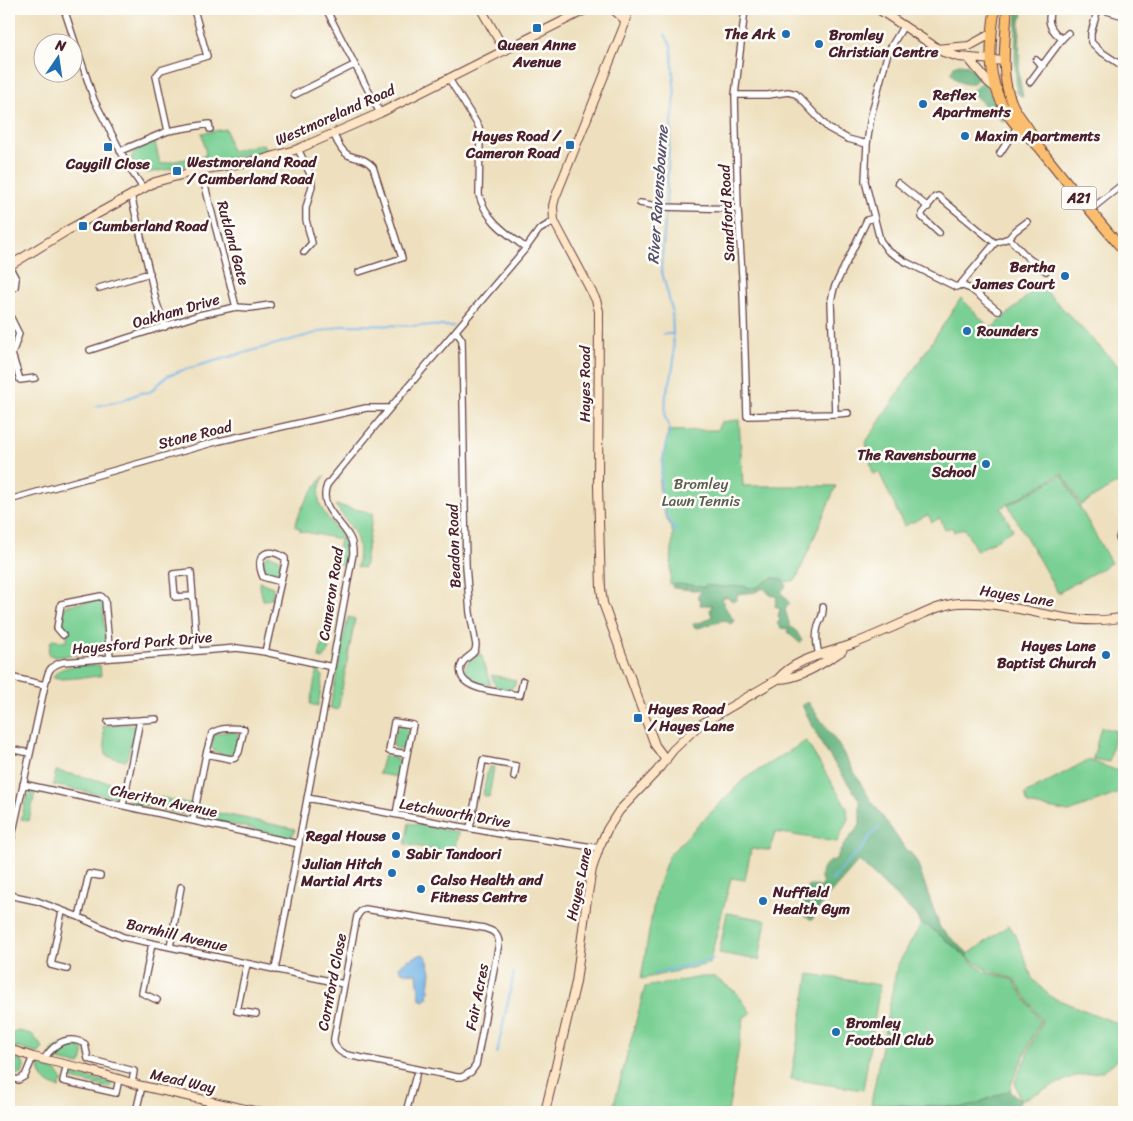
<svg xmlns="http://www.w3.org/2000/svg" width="1133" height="1121" font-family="Sriracha,sans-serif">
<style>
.green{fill:#7ad094;stroke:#627860}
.forest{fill:#63b27e;stroke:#566854}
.water{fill:#73b4e7;stroke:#5e6a89}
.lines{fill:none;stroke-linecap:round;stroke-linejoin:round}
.stream{stroke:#73b4e7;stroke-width:2}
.street-casing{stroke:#633c41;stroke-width:8}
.secondary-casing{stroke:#633c41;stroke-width:10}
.primary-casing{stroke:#633c41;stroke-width:11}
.street{stroke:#fff;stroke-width:5.5}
.secondary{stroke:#fde5c5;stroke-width:8}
.primary{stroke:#fabe6e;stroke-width:9}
.poi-dot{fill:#1f6fb2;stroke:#fdfcf7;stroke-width:2}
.labels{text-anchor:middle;stroke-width:5;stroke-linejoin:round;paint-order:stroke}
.shield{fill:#fdfcf7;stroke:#806168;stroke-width:1}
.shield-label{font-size:14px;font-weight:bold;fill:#4a1f2b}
.poi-label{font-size:15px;font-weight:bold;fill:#4a1f2b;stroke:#fdfcf7;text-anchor:start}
.street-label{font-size:15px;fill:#4a1f2b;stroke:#fdfcf7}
.park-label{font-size:15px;fill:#5b5d50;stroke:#fdfcf7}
.water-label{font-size:16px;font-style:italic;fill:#58536d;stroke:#fdfcf7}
</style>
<rect width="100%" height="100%" fill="#fdfcf7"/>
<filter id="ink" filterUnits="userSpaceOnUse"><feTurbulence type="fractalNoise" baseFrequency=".02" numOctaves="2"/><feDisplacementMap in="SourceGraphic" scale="10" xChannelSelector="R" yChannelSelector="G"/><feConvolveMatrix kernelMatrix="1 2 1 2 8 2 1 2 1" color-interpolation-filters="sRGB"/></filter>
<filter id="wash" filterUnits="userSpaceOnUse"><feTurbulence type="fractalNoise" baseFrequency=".0096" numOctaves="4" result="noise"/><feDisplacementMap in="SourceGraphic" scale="20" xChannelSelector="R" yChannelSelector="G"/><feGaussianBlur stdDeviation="1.12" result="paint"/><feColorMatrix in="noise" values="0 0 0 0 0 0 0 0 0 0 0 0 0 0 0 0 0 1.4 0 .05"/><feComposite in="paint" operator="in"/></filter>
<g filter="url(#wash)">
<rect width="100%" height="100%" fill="#eee0be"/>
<path class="green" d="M226 129 231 151 263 144 267 151 147 173 137 169 131 159 134 152 155 142 160 164 206 155 202 133Z
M1038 283 1124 372V479L1081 505 1062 473 1001 508 1013 530 977 551 964 528 954 532 952 527 945 530 940 518 932 522 928 515 904 526 879 472 873 474 866 442 961 298 988 326 993 327 1031 293 1032 290Z
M739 420 743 486H836L796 580 742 590 670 584 673 533 665 515 660 499 659 485 668 431 717 430 721 422Z
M325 475C311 501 322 510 338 531 341 536 345 540 346 545 348 552 346 558 344 565L336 563 340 539 300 531V528L295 527C299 509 312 489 325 475Z
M1062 475 1111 563 1058 593 1008 505Z
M335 505 373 513 364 568 357 567C363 536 352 529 335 505Z
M268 555 278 558 282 562 280 573 276 577 267 576 265 572 263 559Z
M259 582 273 587 272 599 263 600Z
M97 600 101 602 103 606 106 649 102 652 55 657 48 654 51 641 53 639 66 642 68 631 63 628 61 623 65 607 68 605Z
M328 613 335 614 328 653 323 659 319 658Z
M348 617 355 619 338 710 330 708Z
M478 652 481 654 491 685C482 684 466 684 465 671 465 670 466 665 467 664 470 659 474 659 478 652Z
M100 665 101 676 63 679 53 677C60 663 86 666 100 665Z
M317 670 323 676 318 706 310 704Z
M491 675 515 680V685L509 690 496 687Z
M129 724 133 726 135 731 126 761 106 756 103 726Z
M401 725 406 727 408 732 405 747 399 750 395 748 393 744 396 730Z
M1101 727 1116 731 1109 762 1093 759Z
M232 731 238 734C239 753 231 761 213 750L211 747 214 735 217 733Z
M806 741 847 808 848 819 837 842 775 832 770 850 751 849 745 880 731 878 709 964 641 979 656 891 669 855 744 779Z
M384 755 400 760 401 764 398 777 379 774Z
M1088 760 1124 773V791L1069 812 1028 804 1025 794Z
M490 767H494L489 797 483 795 488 769Z
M56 771 121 785 120 795 112 797 53 785Z
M130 791 191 804 190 810 184 814 133 803 129 799Z
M32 792H35L29 821 21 819 27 797Z
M434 808 469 814 467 819 462 821 433 815Z
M200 809 295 829 293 835 289 837 203 818 200 815Z
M409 823 458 832 454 854 405 844Z
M727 913 766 920 759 960 719 953Z
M923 921 983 971 1013 980 1040 1021 1012 1082 1010 1090 968 1107 871 1104 897 966Z
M1009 925 1017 938 1032 978 1051 997 1124 1026V1055L1103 1071 1072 1077 1020 1101 1015 1082 1042 1021 1014 979 985 969 966 956Z
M809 974 880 985 863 1090 791 1079Z
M701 977H714L736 992 751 1013 744 1017 728 1112H612L645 987Z
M18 1031 32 1034 43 1048 39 1053H35L9 1045V1035Z
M71 1043 80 1045 83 1048V1059L80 1065 50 1058 52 1051 62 1044Z
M9 1057 23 1062 24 1067 22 1074 14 1075 9 1072Z
M39 1065 57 1072 64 1082H61L59 1088C47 1084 40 1079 39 1065Z
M68 1073 112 1083 110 1088 68 1078Z"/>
<path class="forest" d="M1017 9H1019L1023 15 1020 20 1019 76 1023 97 1017 93 1015 59Z
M959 64 968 65 980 77 972 84C963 85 956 81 951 73L954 66Z
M983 80 1006 120 1004 123 971 92Z
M773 577C780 579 784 579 786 586L781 592 789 603 785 610 790 626 797 632 802 641 800 643 787 632 789 629 781 628 777 624 780 620 778 616 780 609 775 606 777 597 769 594 764 588 755 592 737 594V600L733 601 727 597 722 598 725 607 734 621 731 624 724 620 698 628 694 627 693 624 702 622 712 617 710 610 712 605H700L701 601 698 599 697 596 702 591 673 588 672 585 674 584 694 585 705 588V585L726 587 742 586 750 588 757 587Z
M808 702 838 744 868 796 907 851 910 852 917 862 940 928 969 954 966 956 927 925 925 926 919 922V918L859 861 822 903 812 920 804 916V901L808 887 814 885 821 888 823 883C817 873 825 861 835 860L845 843 860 825V801L822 745 802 705Z
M1010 1090 1020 1101 1019 1105 1001 1112H879L880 1105 968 1107Z"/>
<path class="water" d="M423 954 426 956 431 971 428 998 424 1001 420 999 417 974 402 972 399 968C403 960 415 957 423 954Z"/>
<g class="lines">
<path class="stream" d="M665 35 671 45 675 96 669 148 666 205
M666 210 661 268 672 310 674 360 671 379 666 394 665 417 670 429C662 454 657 486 665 511 667 518 672 525 676 532
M663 334H673
M96 406 121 401 140 393 150 392 167 376 186 369 345 325 453 326
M832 880 852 857 862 849 869 837 879 827
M654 973 713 959
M497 1053 514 973
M1022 1108 1024 1112"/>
</g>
</g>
<g filter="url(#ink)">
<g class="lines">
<g class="street-casing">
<path id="street" d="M64 9 94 100 130 169 143 188
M326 9 380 113
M745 9 735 95 738 209 743 292 747 416 835 414 831 301 834 288 867 220 874 218
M1098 9 1091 33V42L1100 51 1124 67
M1100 9 1124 16
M904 25 888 52 871 116 867 144 865 181 880 240 888 251 906 262 956 287 960 285 995 243 1009 238 1015 231 1027 222
M1062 39 1068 33
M1036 60 1043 66
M449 79 479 127 480 133 479 195C486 220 506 233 526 248
M1030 82 1062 39C1051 30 1046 23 1051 9
M294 95 354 65
M735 95H768L788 92 796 94 828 128 848 139 867 144
M168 131 156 76 161 70 207 56 194 10
M334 135C337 142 341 151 348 155 359 160 364 157 373 167L402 258 359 272
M298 149 311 176 312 186 306 208V220L312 243 304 252
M120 151 168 131 209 124 210 129
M1000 153 1017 127
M898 183 928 207
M205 186 236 307
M131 195 156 301 165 327
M640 203 662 207 738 209
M1089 211 1124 183
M939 233 922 217V213L935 197 938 196 995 243
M1009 238 1028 258 1046 271
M960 285 971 289 998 311
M99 288 150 273
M9 291 15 287 16 279 9 266
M9 314 19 334 12 354 20 380 35 378
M456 331 462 340 466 566 470 613 476 645C476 655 468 655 463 662 460 666 460 670 461 674 464 691 505 693 520 695L523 681
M90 350 199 315 236 307 250 308 270 305
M835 414 848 413
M9 500 219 441 366 408H390
M1124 525 1119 538 1124 547
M192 596 175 597 173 574 191 572 197 651
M63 635 57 628 61 604 101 596 105 600 110 658
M265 652 285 563V558C266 545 254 556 263 577L281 582
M819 655C817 647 815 635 818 626 820 619 824 616 823 607
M9 677 45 685
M108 722 156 719
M9 749 30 753
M23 784 299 844
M307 798 511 836H520L599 848
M123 805 140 720
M396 814 407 754 389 751 394 722 413 725 407 754
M193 820 206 754 231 759 235 758 239 752 244 729C233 728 221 727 212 733L206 754
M470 828 483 760 516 766 514 777
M9 850 45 685C48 671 49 666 63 662L237 648 265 652 332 667
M9 895 37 901 79 917 123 937 344 984
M365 909 484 928C493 931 498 933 499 943L476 1065 471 1072 462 1077H457L347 1055C339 1052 333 1046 334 1038L357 916 361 911Z
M62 911 51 965 67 969
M79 917 89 874 100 876
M152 944 142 993 157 1000
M170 947 181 887
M247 964 237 1011 256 1014
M275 970 353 554C353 548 353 543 350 538 341 520 318 508 327 485L390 408 526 248 539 230 554 221
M44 1059C54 1044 67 1034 85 1044L88 1059 134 1071 132 1083
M67 1064 63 1081 116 1093 119 1079
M9 1077 18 1080 25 1076 33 1057
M136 1112 142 1086
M406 1112 416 1075"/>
</g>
<g class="secondary-casing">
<path id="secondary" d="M481 9 505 51
M613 9 625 20
M628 9 624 26 555 198 553 206 554 221 596 300 599 311 598 486 601 588 603 603 655 745 666 760
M878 9 943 52 959 57 1004 61
M936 49 969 46 991 34
M968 58 988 82 997 89
M9 266 68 230 155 182 200 170 261 160 298 149 380 113 587 9
M778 679C800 679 823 663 842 651
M9 1049 33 1057 85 1069 142 1086 258 1112
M545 1112 576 982 586 906 592 869 599 848 607 830 619 811 657 771 673 750 698 726 778 679C795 658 829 653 853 644 874 636 895 626 916 617 929 611 944 604 959 603 1015 600 1069 630 1124 617"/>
</g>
<g class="primary-casing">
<path id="primary" d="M995 9C989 49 986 83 1011 119 1019 131 1033 139 1042 151 1069 185 1096 218 1124 251
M1007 9C1006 39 999 74 1012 103 1017 115 1027 124 1033 136"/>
</g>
<use href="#street" class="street"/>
<use href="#secondary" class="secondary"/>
<use href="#primary" class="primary"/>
</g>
</g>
<g class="poi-dot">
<rect x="532" y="23" width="10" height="10" rx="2.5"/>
<circle cx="786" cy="34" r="5"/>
<circle cx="819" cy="44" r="5"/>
<circle cx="923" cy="104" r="5"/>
<circle cx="965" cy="136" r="5"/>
<rect x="565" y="140" width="10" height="10" rx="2.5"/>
<rect x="103" y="142" width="10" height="10" rx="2.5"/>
<rect x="172" y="166" width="10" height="10" rx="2.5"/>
<rect x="78" y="221" width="10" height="10" rx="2.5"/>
<circle cx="1065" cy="276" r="5"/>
<circle cx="967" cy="331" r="5"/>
<circle cx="986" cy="464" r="5"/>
<circle cx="1106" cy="655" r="5"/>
<rect x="633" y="713" width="10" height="10" rx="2.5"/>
<circle cx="396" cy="836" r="5"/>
<circle cx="396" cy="854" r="5"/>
<circle cx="392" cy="873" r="5"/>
<circle cx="421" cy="889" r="5"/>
<circle cx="763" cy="901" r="5"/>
<circle cx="836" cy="1032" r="5"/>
</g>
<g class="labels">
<rect class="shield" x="1061.5" y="186.5" width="35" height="23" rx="4"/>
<g class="shield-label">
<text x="1079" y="203">A21</text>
</g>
<g class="poi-label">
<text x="776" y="39" text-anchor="end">The Ark</text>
<text x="829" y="40">Bromley<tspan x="829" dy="17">Christian Centre</tspan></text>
<text x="537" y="50" text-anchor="middle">Queen Anne<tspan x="537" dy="17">Avenue</tspan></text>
<text x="933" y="100">Reflex<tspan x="933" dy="17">Apartments</tspan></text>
<text x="560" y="141" text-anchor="end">Hayes Road /<tspan x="560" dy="17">Cameron Road</tspan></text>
<text x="975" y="141">Maxim Apartments</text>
<text x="187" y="167">Westmoreland Road<tspan x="187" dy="17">/ Cumberland Road</tspan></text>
<text x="108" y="169" text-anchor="middle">Caygill Close</text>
<text x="93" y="231">Cumberland Road</text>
<text x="1055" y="272" text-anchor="end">Bertha<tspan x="1055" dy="17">James Court</tspan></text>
<text x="977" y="336">Rounders</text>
<text x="976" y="460" text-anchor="end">The Ravensbourne<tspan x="976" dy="17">School</tspan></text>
<text x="1096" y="651" text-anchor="end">Hayes Lane<tspan x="1096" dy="17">Baptist Church</tspan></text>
<text x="648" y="714">Hayes Road<tspan x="648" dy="17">/ Hayes Lane</tspan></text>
<text x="386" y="841" text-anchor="end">Regal House</text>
<text x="406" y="859">Sabir Tandoori</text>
<text x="382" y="869" text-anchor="end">Julian Hitch<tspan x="382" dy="17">Martial Arts</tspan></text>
<text x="431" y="885">Calso Health and<tspan x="431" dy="17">Fitness Centre</tspan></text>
<text x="773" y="897">Nuffield<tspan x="773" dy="17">Health Gym</tspan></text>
<text x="846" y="1028">Bromley<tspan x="846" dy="17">Football Club</tspan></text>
</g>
<g class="street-label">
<text transform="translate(335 115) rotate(-24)" y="5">Westmoreland Road</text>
<text transform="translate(727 213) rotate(-93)" y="5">Sandford Road</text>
<text transform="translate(233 243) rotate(75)" y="5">Rutland Gate</text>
<text transform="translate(176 311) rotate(-16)" y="5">Oakham Drive</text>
<text transform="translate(585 384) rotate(-90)" y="5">Hayes Road</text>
<text transform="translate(195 435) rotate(-14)" y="5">Stone Road</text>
<text transform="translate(454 546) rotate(-92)" y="5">Beadon Road</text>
<text transform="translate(331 594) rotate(-81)" y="5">Cameron Road</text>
<text transform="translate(1017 596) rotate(9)" y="5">Hayes Lane</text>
<text transform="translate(142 643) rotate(-5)" y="5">Hayesford Park Drive</text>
<text transform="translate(164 801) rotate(12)" y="5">Cheriton Avenue</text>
<text transform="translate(455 813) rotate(10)" y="5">Letchworth Drive</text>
<text transform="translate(579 884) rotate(-78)" y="5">Hayes Lane</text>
<text transform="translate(177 935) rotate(13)" y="5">Barnhill Avenue</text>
<text transform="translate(332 982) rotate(-79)" y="5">Cornford Close</text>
<text transform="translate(477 997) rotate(-79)" y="5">Fair Acres</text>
<text transform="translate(183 1081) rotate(13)" y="5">Mead Way</text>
</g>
<g class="park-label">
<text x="701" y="489">Bromley<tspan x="701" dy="17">Lawn Tennis</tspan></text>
</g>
<g class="water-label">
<text transform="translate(657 195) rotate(-86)" y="6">River Ravensbourne</text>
</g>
</g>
<rect width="1133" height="1121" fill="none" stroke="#fdfcf7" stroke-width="30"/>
<g transform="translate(58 58) rotate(13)"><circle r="24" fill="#fdfcf7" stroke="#b5a4a5"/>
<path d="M0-4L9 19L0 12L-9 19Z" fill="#1f6fb2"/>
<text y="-8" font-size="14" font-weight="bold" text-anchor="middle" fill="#4a1f2b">N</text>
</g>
</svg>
